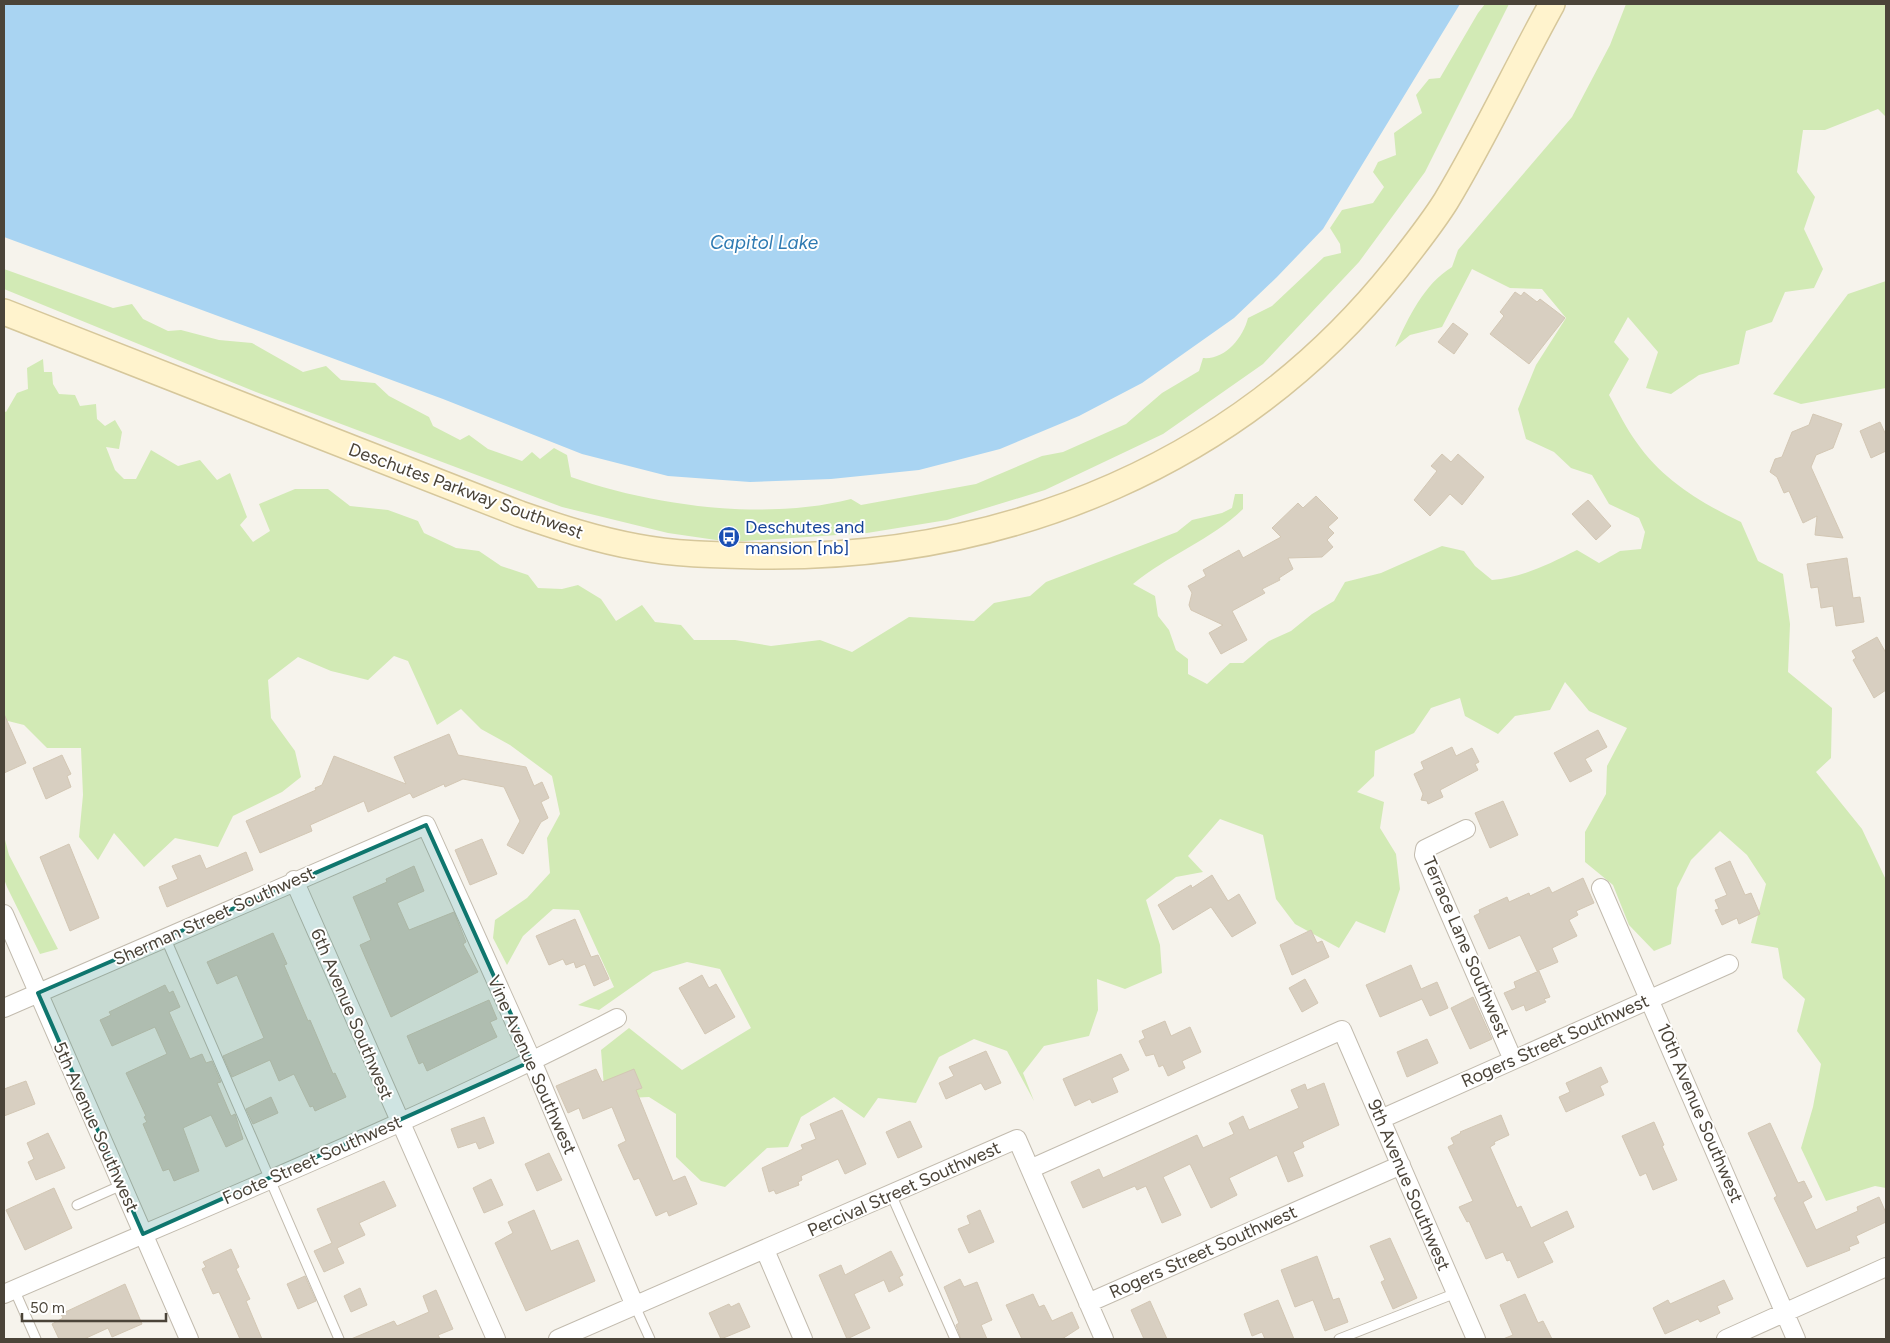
<svg xmlns="http://www.w3.org/2000/svg" width="1890" height="1343" font-family="Figtree,sans-serif">
<style>
.green{fill:#d2eab5}
.water{fill:#a9d4f2}
.building{fill:#d8cfc1;stroke:#d3c7b4}
.lines{fill:none;stroke-linecap:round;stroke-linejoin:round}
.lane-casing{stroke:#c2bbae;stroke-width:11}
.street-casing{stroke:#c2bbae;stroke-width:20}
.secondary-casing{stroke:#d6c79b;stroke-width:28}
.lane{stroke:#fff;stroke-width:9}
.street{stroke:#fff;stroke-width:18}
.secondary{stroke:#fff3cd;stroke-width:25}
.marked{fill:#0f766e;fill-opacity:0.2;stroke:#0f766e;stroke-width:4;stroke-linejoin:round}
.labels{text-anchor:middle;stroke-width:4;stroke-linejoin:round;paint-order:stroke}
.street-label{font-size:18px;fill:#4b4439;stroke:#fff}
.transit-label{font-size:18px;fill:#164399;stroke:#fff;text-anchor:start}
.water-label{font-size:19px;font-style:italic;fill:#2e7ab2;stroke:#fff}
</style>
<rect width="100%" height="100%" fill="#f6f3ec"/>
<path class="green" d="M1485 4H1509L1425 172 1359 262 1263 364 1163 434 1045 490 947 520 867 533 730 542 668 533 562 507 251 390 4 289V269L113 308 132 304 143 319 168 331 181 330 219 340 252 343 303 372 326 366 341 380 375 383 389 396 429 417 433 426 460 440 469 435 488 449 522 461 532 452 540 459 554 448 567 455 571 477C654 506 765 521 851 499L861 505 976 484 1042 456 1063 452 1126 424 1162 393 1199 371 1203 358C1225 360 1243 338 1248 318L1272 306 1324 257 1341 253 1340 244 1330 228 1342 210 1373 203 1384 187 1373 172 1378 162 1396 155 1394 133 1422 113 1416 95 1429 79 1440 78 1478 13Z
M1626 4H1886V117L1878 109 1825 130H1803L1797 172 1815 197 1804 229 1823 269 1814 288 1785 292 1772 322 1746 331 1739 364 1699 375 1671 394 1646 388 1658 352 1628 317 1614 342 1629 359 1609 395C1618 411 1626 428 1637 443 1662 479 1701 503 1741 522L1758 561 1783 574 1790 624 1788 672 1832 708 1831 758 1816 772 1862 829 1886 880V1188L1875 1186 1826 1201 1801 1148 1813 1107 1821 1064 1797 1031 1805 999 1783 978 1778 948 1751 943 1766 884 1747 855 1720 831 1691 860 1677 888 1671 944 1654 951 1629 925 1613 885 1585 862V832L1606 794 1607 766 1627 728 1589 711 1565 682 1550 710 1515 716 1498 734 1465 716 1460 698 1431 708 1414 733 1375 751 1374 776 1357 792 1384 802 1380 828 1396 854 1400 889 1385 933 1356 921 1339 948 1295 924 1276 899 1263 835 1220 819 1188 856 1203 872 1176 877 1146 900 1160 945 1162 973 1125 989 1097 979 1098 1010 1089 1036 1044 1046 1023 1073 1034 1101 1007 1051 974 1039 939 1057 916 1103 878 1098 864 1118 834 1097 801 1117 788 1147 767 1148 725 1187 701 1181 676 1157V1114L649 1097 605 1099 601 1050 629 1028 682 1070 751 1028 720 969 687 962 653 972 599 1010 578 1005 614 987 579 910 553 909 523 936 507 965 493 938 495 920 527 898 550 873 547 838 560 814 552 776 510 745 481 729 461 709 437 725 408 661 394 656 368 680 331 671 298 657 268 680 271 718 295 751 301 777 282 792 233 816 218 847 175 838 144 867 114 833 98 860 79 837 83 795 81 748H47L24 725 4 720V411L6 412 17 393 28 389 27 368 43 359 44 372H52L53 384 59 394 75 395 80 406 96 404 97 419 105 426 115 420 122 432 119 449 106 447 115 470 124 479H136L151 450 178 466 200 460 217 480 230 473 247 517 240 525 253 542 270 531 259 504 295 489H328L350 506 388 510 418 521 424 533 456 548 479 551 501 566 528 575 538 588 562 589 578 585 601 599 616 621 642 605 655 622 681 625 694 640H735L771 646 820 640 852 652 909 617 974 621 994 603 1030 596 1046 582 1177 532 1192 520 1222 513 1232 508 1235 494H1243V509C1211 540 1168 555 1133 584L1155 596 1158 616 1169 630 1176 650 1188 659V674L1207 684 1230 663H1243L1269 641 1291 631 1312 614 1334 601 1345 582 1381 573 1442 546 1464 551 1475 566 1492 580C1524 577 1549 564 1577 550L1599 563 1620 551 1641 549 1645 532 1639 518 1609 504 1592 475 1571 468 1554 452 1526 439 1518 409 1536 365 1566 318 1542 289 1510 288 1472 269 1442 327 1410 335 1395 347C1408 318 1424 284 1452 267L1458 250 1572 117 1610 45Z
M1886 281V388L1801 404 1773 394 1848 294Z
M4 836 9 855 58 949 40 954 7 887 4 879Z"/>
<path class="water" d="M4 4H1460L1323 229 1277 277 1234 318 1142 383 1079 416 1000 449 919 470 831 479 750 482 668 476 582 454 443 399 4 237Z"/>
<path class="building" d="M1515 292 1521 296 1524 292 1537 302 1540 299 1565 318 1529 364 1490 334 1504 316 1500 312Z
M1453 323 1468 334 1454 354 1438 342Z
M1813 414 1842 424 1833 448 1816 455 1811 467 1843 538 1815 535 1817 516 1803 523 1789 491 1784 493 1777 477 1770 472 1775 459 1782 457 1792 432 1809 425Z
M1880 422 1886 435V451L1871 458 1860 431Z
M1442 454 1451 462 1458 454 1484 477 1462 505 1450 494 1430 516 1414 500 1437 471 1431 466Z
M1316 496 1338 518 1328 527 1334 533 1327 540 1333 547 1322 557 1288 558 1293 569 1279 578 1280 580 1262 589 1265 593 1232 611 1247 640 1221 654 1209 633 1223 625 1191 610 1189 605 1192 593 1188 586 1206 576 1203 570 1239 550 1243 558 1281 537 1272 528 1298 503 1303 508Z
M1588 500 1611 526 1596 540 1572 514Z
M1847 558 1853 598 1860 597 1864 622 1836 626 1833 606 1821 608 1818 587 1811 588 1807 564Z
M1877 637 1886 653V690L1874 698 1853 660 1856 658 1852 651Z
M4 714 26 763 4 773Z
M1598 730 1607 747 1585 759 1592 771 1570 782 1554 753Z
M449 734 458 755 526 767 534 786 542 782 549 798 541 802 548 818 541 822 523 854 507 845 520 821 504 787 463 779 445 787 444 784 413 798 410 793 368 812 364 801 310 825 312 831 260 853 246 821 316 790 315 788 322 785 334 756 406 784 394 757Z
M1452 747 1456 756 1472 748 1479 762 1475 764 1478 770 1440 790 1443 797 1428 804 1427 801 1421 800 1423 794 1414 774 1424 769 1421 762Z
M62 755 71 774 67 776 71 787 46 799 33 768Z
M1503 801 1518 835 1490 848 1475 813Z
M482 839 497 874 470 885 455 850Z
M69 844 99 918 70 931 40 857Z
M246 852 253 870 167 907 159 887 178 879 172 866 200 855 206 869Z
M1730 861 1745 895 1751 893 1760 914 1739 924 1737 918 1722 925 1715 910 1719 909 1715 900 1727 895 1715 868Z
M414 866 424 891 397 903 409 930 454 912 466 942 463 944 478 972 391 1017 360 945 371 940 353 897 387 882 386 879Z
M1212 875 1228 901 1239 894 1256 923 1232 937 1211 907 1173 930 1158 905 1191 885 1192 888Z
M1583 878 1594 903 1576 911 1578 915 1569 920 1577 936 1552 948 1558 962 1537 971 1520 935 1489 949 1474 916 1480 913 1479 910 1507 897 1509 902 1529 893 1530 896 1549 887 1552 893Z
M575 919 591 957 598 955 609 979 594 986 585 964 576 968 574 962 566 965 563 959 549 965 536 936Z
M1311 930 1317 943 1322 941 1329 957 1292 975 1280 945Z
M273 933 287 964 284 965 308 1021 310 1020 333 1074 335 1073 346 1097 315 1111 313 1106 310 1107 294 1074 279 1081 270 1060 232 1077 223 1056 264 1038 237 975 217 984 207 962Z
M1411 965 1421 989 1437 982 1448 1008 1430 1016 1422 999 1380 1017 1366 985Z
M1539 971 1550 997 1544 999 1546 1002 1526 1011 1524 1005 1512 1010 1504 993 1516 988 1514 982Z
M702 975 709 988 716 984 735 1017 705 1034 679 988Z
M1305 979 1318 1003 1302 1012 1289 988Z
M165 985 169 993 173 991 180 1007 169 1012 190 1059 202 1054 206 1063 212 1061 221 1082 217 1083 231 1116 235 1114 243 1139 226 1147 211 1115 183 1128 199 1171 174 1181 169 1169 163 1171 143 1124 147 1122 144 1117 146 1116 126 1073 167 1054 155 1027 112 1046 100 1020 111 1015 109 1012Z
M1473 997 1492 1039 1470 1049 1451 1008Z
M489 1000 497 1019 490 1022 497 1037 427 1071 423 1062 419 1064 407 1036Z
M1165 1021 1171 1036 1190 1027 1201 1052 1182 1061 1185 1068 1168 1076 1163 1065 1159 1067 1154 1054 1146 1056 1139 1041 1145 1038 1142 1031Z
M1427 1039 1438 1063 1407 1077 1397 1052Z
M986 1051 1001 1083 985 1090 981 1083 946 1099 939 1083 954 1076 949 1067Z
M1121 1054 1129 1070 1112 1078 1118 1092 1092 1103 1090 1099 1075 1106 1063 1079Z
M1601 1067 1608 1082 1600 1086 1604 1095 1566 1112 1559 1097 1570 1092 1566 1083Z
M596 1069 602 1082 634 1069 642 1088 636 1090 673 1181 685 1176 697 1204 669 1216 667 1211 656 1216 639 1178 634 1180 618 1145 626 1141 612 1107 583 1119 579 1108 568 1113 556 1086Z
M26 1081 35 1104 4 1116V1089Z
M1324 1083 1339 1125 1302 1142 1304 1147 1293 1152 1303 1176 1288 1182 1277 1155 1229 1178 1237 1195 1211 1208 1190 1164 1163 1177 1181 1215 1162 1223 1146 1186 1137 1190 1135 1186 1083 1208 1071 1182 1099 1169 1103 1178 1197 1135 1203 1148 1234 1134 1229 1123 1243 1116 1249 1130 1299 1108 1291 1090 1305 1084 1307 1090Z
M271 1097 278 1113 253 1124 246 1109Z
M842 1110 866 1164 845 1174 838 1159 801 1176 802 1180 798 1182 799 1185 776 1194 774 1190 769 1192 762 1168 803 1149 801 1145 816 1139 810 1124Z
M1501 1115 1509 1135 1494 1142 1495 1144 1490 1147 1517 1208 1521 1206 1531 1228 1567 1211 1574 1227 1543 1242 1553 1262 1518 1278 1510 1260 1507 1261 1503 1252 1486 1259 1469 1221 1467 1222 1459 1207 1473 1201 1448 1147 1454 1144 1451 1138 1461 1133 1460 1132Z
M484 1117 494 1143 479 1149 476 1142 458 1148 451 1129Z
M910 1121 922 1147 898 1158 886 1132Z
M1654 1122 1664 1145 1662 1146 1677 1180 1653 1190 1646 1173 1640 1176 1622 1136Z
M1770 1123 1798 1183 1804 1181 1812 1197 1803 1202 1816 1230 1858 1211 1857 1207 1879 1197 1886 1213V1222L1856 1236 1859 1243 1849 1247 1850 1250 1807 1267 1774 1198 1777 1196 1748 1133Z
M48 1133 65 1168 36 1180 28 1162 34 1159 27 1143Z
M549 1153 562 1180 537 1191 525 1164Z
M491 1179 503 1205 484 1213 473 1188Z
M384 1181 396 1206 359 1223 365 1235 337 1248 344 1263 324 1272 314 1251 332 1243 317 1209Z
M54 1188 72 1228 25 1250 6 1210Z
M534 1210 551 1251 578 1240 595 1281 526 1311 495 1243 513 1233 508 1222Z
M980 1210 994 1242 969 1253 958 1229 970 1224 967 1216Z
M1390 1238 1417 1298 1393 1309 1381 1282 1385 1280 1370 1246Z
M231 1249 239 1267 236 1269 250 1299 246 1301 262 1339H240L219 1292 213 1294 202 1269 206 1267 203 1262Z
M891 1251 903 1275 899 1277 903 1285 889 1292 884 1280 854 1294 870 1328 847 1339 819 1275 841 1265 845 1275Z
M1317 1256 1333 1300 1339 1298 1348 1322 1325 1331 1313 1300 1295 1307 1281 1270Z
M305 1276 316 1301 298 1309 287 1284Z
M960 1279 964 1287 977 1282 992 1320 981 1325 987 1339H961L956 1325 959 1323 944 1287Z
M1724 1280 1733 1299 1717 1306 1720 1313 1700 1322 1698 1319 1665 1334 1653 1308 1668 1300 1670 1304Z
M125 1284 142 1324 112 1337 108 1328 84 1339H59L52 1324 63 1318 61 1314Z
M360 1288 367 1305 351 1312 344 1296Z
M436 1290 453 1329 438 1335 440 1339H351L394 1321 397 1326 429 1312 423 1296Z
M1033 1294 1039 1307 1044 1305 1052 1321 1072 1312 1079 1328 1062 1339H1022L1006 1305Z
M1525 1294 1538 1323 1543 1321 1552 1339H1503L1513 1335 1500 1305Z
M1278 1300 1294 1339H1265L1262 1332 1252 1336 1244 1314Z
M1150 1301 1167 1339H1144L1131 1310Z
M739 1303 750 1327 721 1339 709 1313 729 1304 731 1307Z"/>
<g class="lines">
<g class="lane-casing">
<path id="lane" d="M165 937 339 1339
M891 1194 955 1339
M77 1205 122 1185
M14 1289 36 1339
M635 1306 650 1339
M1339 1339 1456 1293"/>
</g>
<g class="street-casing">
<path id="street" d="M1466 829 1425 849 1424 855 1513 1060
M294 880 496 1339
M1601 888 1796 1339
M4 914 189 1339
M4 1008 426 825 532 1061 635 1306
M1381 1119 1729 964
M1030 1169 1342 1030 1476 1339
M765 1250 803 1339
M4 1294C209 1205 418 1121 617 1018
M1088 1303 1401 1165
M558 1339 1017 1139 1104 1339
M1726 1339 1886 1267"/>
</g>
<g class="secondary-casing">
<path id="secondary" d="M4 312 520 514C558 527 597 540 637 547 679 555 723 555 765 556 1011 558 1241 463 1396 269 1413 247 1431 225 1446 201 1484 138 1516 69 1552 4"/>
</g>
<use href="#lane" class="lane"/>
<use href="#street" class="street"/>
<use href="#secondary" class="secondary"/>
</g>
<path class="marked" d="M426 825 532 1061 143 1234 38 993Z"/>
<defs>
<g id="bus-disc" transform="scale(1.125)"><circle r="9.5" fill="#1a4fb4" stroke="#fff"/><path d="M-5-6H5V4H4V6H2V4H-2V6H-4V4H-5ZM-3.5-4V0h7V-4ZM-3.5 1.2v1.5H-2V1.2ZM2 1.2v1.5H3.5V1.2Z" fill="#fff"/></g>
</defs>
<g fill-rule="evenodd">
<use href="#bus-disc" x="729" y="537"/>
</g>
<g class="labels">
<g class="street-label">
<text transform="translate(466 491) rotate(20)" y="6">Deschutes Parkway Southwest</text>
<text transform="translate(214 916) rotate(-24)" y="6">Sherman Street Southwest</text>
<text transform="translate(1466 947) rotate(67)" y="6">Terrace Lane Southwest</text>
<text transform="translate(352 1014) rotate(67)" y="6">6th Avenue Southwest</text>
<text transform="translate(1555 1041) rotate(-24)" y="6">Rogers Street Southwest</text>
<text transform="translate(532 1065) rotate(66)" y="6">Vine Avenue Southwest</text>
<text transform="translate(1700 1113) rotate(67)" y="6">10th Avenue Southwest</text>
<text transform="translate(96 1127) rotate(66)" y="6">5th Avenue Southwest</text>
<text transform="translate(312 1160) rotate(-24)" y="6">Foote Street Southwest</text>
<text transform="translate(1409 1185) rotate(67)" y="6">9th Avenue Southwest</text>
<text transform="translate(904 1189) rotate(-24)" y="6">Percival Street Southwest</text>
<text transform="translate(1203 1252) rotate(-24)" y="6">Rogers Street Southwest</text>
</g>
<g class="transit-label">
<text x="745" y="533">Deschutes and<tspan x="745" dy="21">mansion [nb]</tspan></text>
</g>
<g class="water-label">
<text x="764" y="249">Capitol Lake</text>
</g>
</g>
<rect width="1890" height="1343" fill="none" stroke="#4b4439" stroke-width="10"/>
<path d="M22 1313v8h144v-8" fill="none" stroke="#4b4439" stroke-width="2.5"/>
<text x="30" y="1313" font-size="15" fill="#4b4439" stroke="#ffffff" stroke-width="4" paint-order="stroke">50 m</text>
</svg>
